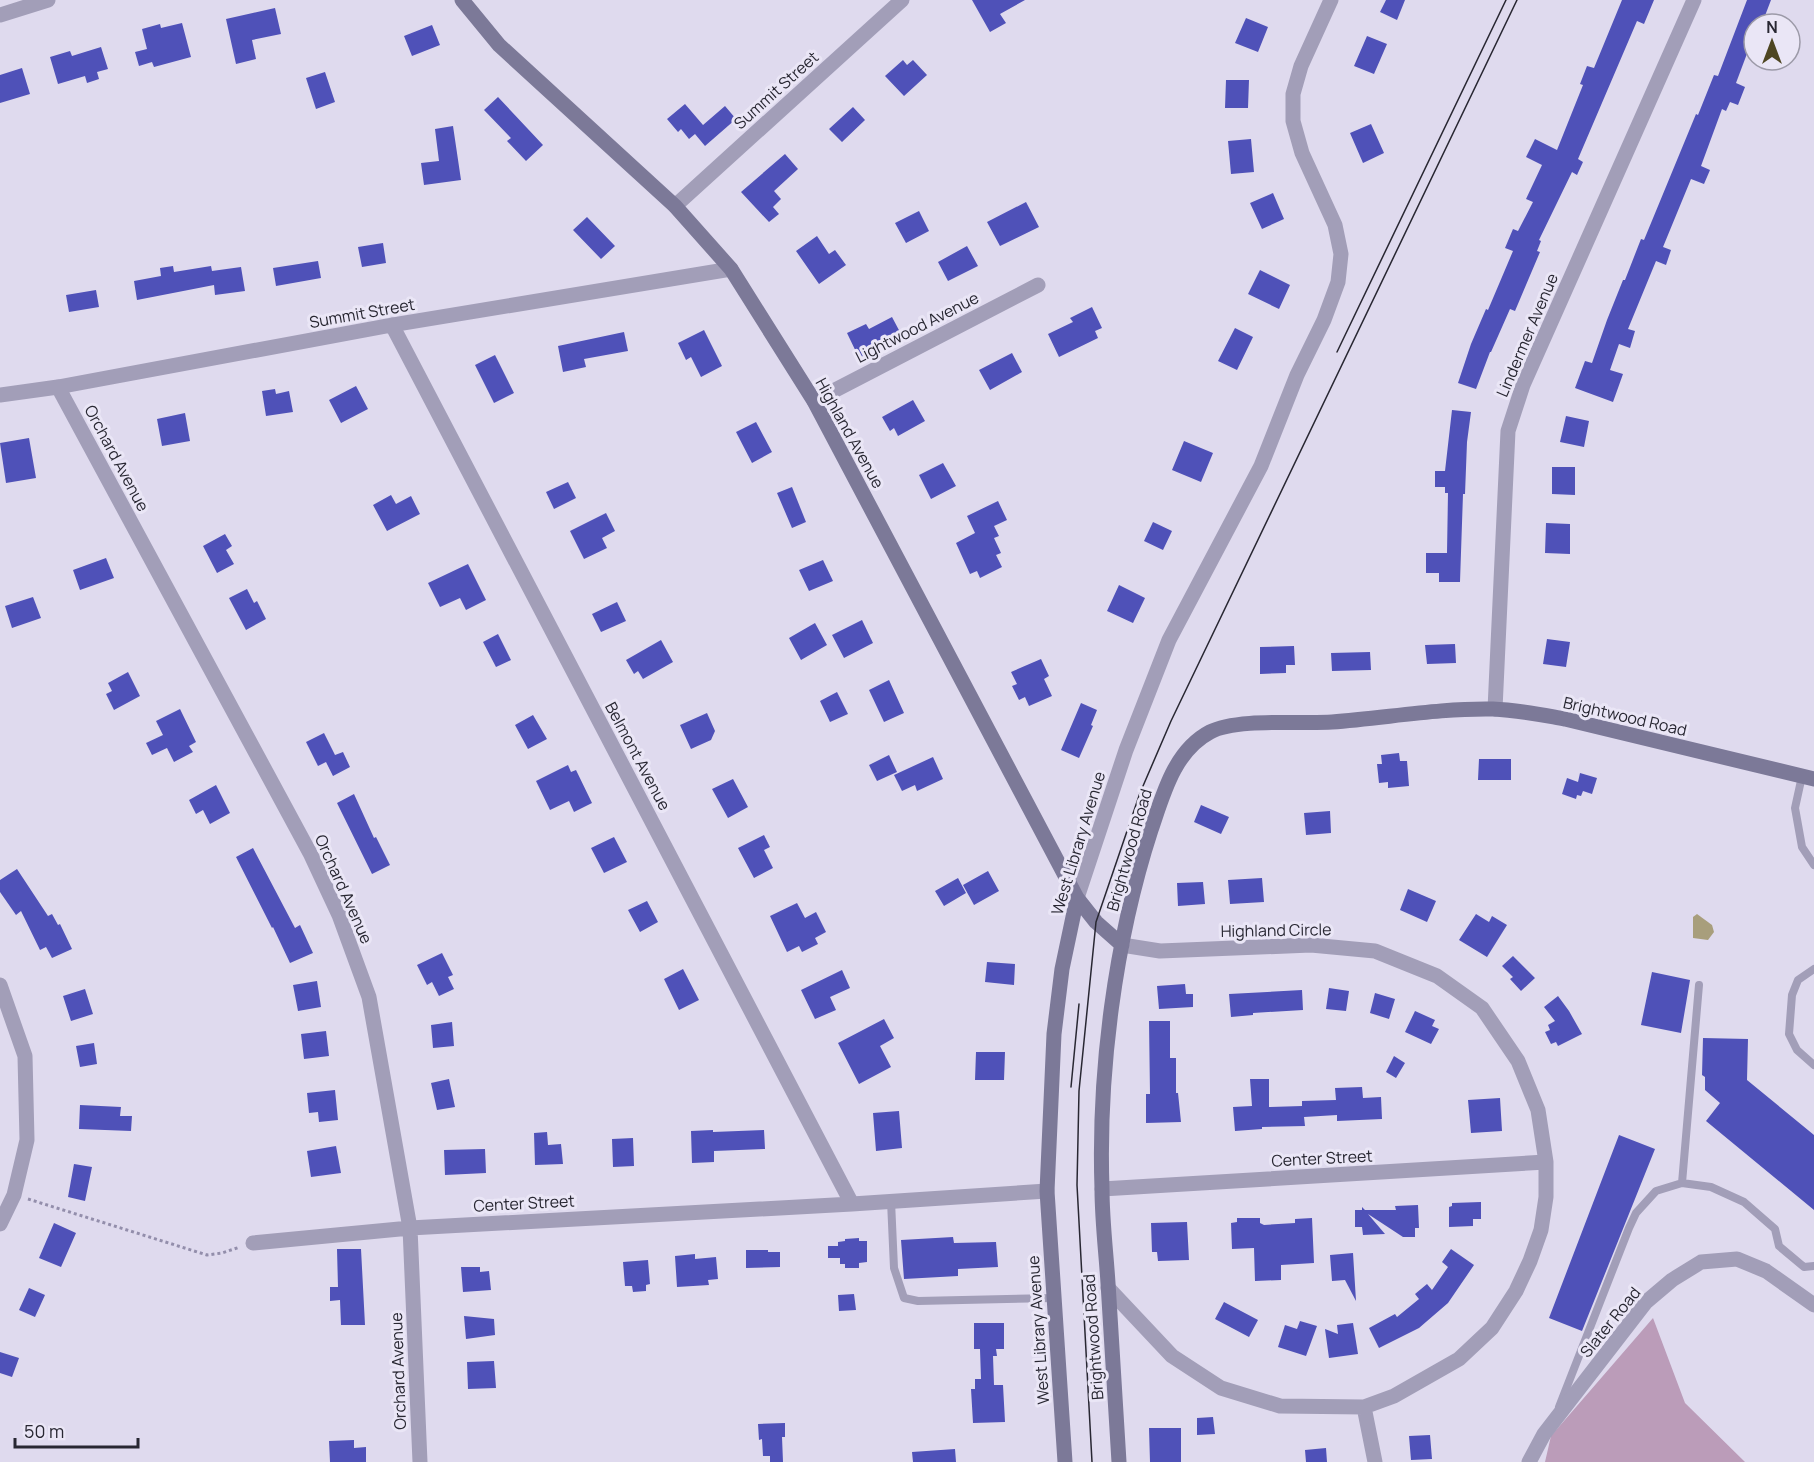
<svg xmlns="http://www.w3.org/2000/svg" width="1814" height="1462" font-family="Manrope,sans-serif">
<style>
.green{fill:#bb9cb9}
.water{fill:#a89e7c}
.building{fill:#4f51b8}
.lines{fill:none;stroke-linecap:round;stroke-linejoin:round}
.path{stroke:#938eab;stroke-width:3;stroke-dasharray:3 3;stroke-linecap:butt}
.lane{stroke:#a29eb8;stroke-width:8}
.street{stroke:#a29eb8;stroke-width:15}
.secondary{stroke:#7c7998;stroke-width:15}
.tram{stroke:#282732;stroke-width:1.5}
.labels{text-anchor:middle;stroke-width:6;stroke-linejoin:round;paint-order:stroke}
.street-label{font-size:16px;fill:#282732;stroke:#eae6f6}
</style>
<rect width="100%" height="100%" fill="#dfdaee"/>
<path class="green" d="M1653 1318 1685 1403 1745 1462H1545L1551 1436Z"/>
<path class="water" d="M1697 914 1712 925 1714 932 1708 940 1693 938V917Z"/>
<path class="building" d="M972 0H1025L1000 14 1006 23 990 32Z
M1386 0H1405L1397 20 1380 12Z
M1622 0H1654L1644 24 1637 21 1578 159 1583 162 1577 175 1572 172 1539 240 1541 241 1537 251 1540 252 1526 285 1515 311 1510 309 1491 352H1490L1476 389 1458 383 1471 344 1486 309 1488 310 1513 251 1505 248 1513 229 1518 231 1533 202 1526 199 1542 165 1526 157 1535 139 1557 150 1583 85 1580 84 1587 66 1594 68Z
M1747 0H1771L1763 21 1759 20 1758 24H1754V35L1736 83 1745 87 1738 105 1730 102 1726 111 1722 109 1701 166 1710 170 1704 184 1691 179 1663 247 1671 250 1666 265 1656 261 1628 329 1635 331 1630 348 1619 344 1610 370 1623 374 1613 402 1575 388 1585 361 1592 363 1607 320 1623 280H1625L1641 239 1644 240 1696 114 1698 115 1714 75 1718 76Z
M275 8 281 34 252 40 256 59 236 64 226 19Z
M1246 18 1268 27 1258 52 1235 43Z
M182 23 191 57 154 67 152 62 139 66 135 52 147 49 142 29 160 24 161 28Z
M432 25 440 45 412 56 404 36Z
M1367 36 1387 44 1374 74 1354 66Z
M101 47 108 69 97 72 99 79 87 83 85 76 58 84 50 57 70 51 72 56Z
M903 60 907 65 913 60 927 75 904 96 885 76Z
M22 68 30 94 0 103V75Z
M325 72 335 102 316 109 306 78Z
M1226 80H1249L1248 108H1225Z
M498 97 543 145 526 161 507 141 511 138 484 110Z
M685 104 703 125 725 106 736 119 705 146 695 134 689 139 681 129 678 132 667 119Z
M853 107 865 120 842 142 829 129Z
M1371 124 1384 153 1363 163 1350 133Z
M453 126 461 180 424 185 421 163 439 161 435 129Z
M1251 139 1254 172 1231 174 1228 141Z
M785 154 798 169 774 191 781 199 773 207 779 214 769 222 741 192Z
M1273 193 1284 219 1262 229 1250 203Z
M1026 202 1039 227 1000 246 987 222Z
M919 211 929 231 906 243 895 223Z
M587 217 615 246 601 259 573 230Z
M817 236 829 254 835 250 846 265 819 284 796 251Z
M383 243 386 263 362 267 358 247Z
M967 246 978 266 948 281 938 262Z
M318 261 321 278 276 286 273 268Z
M173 266 174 272 211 266 212 271 241 267 245 291 215 295 214 285 137 300 134 281 161 276 160 268Z
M1260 270 1290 285 1279 309 1248 294Z
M96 290 99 307 69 312 66 295Z
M1092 307 1102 328 1095 331 1098 338 1059 357 1048 334 1073 322 1070 318Z
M892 317 901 334 877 345 878 348 859 358 847 333 866 324 869 329Z
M1235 328 1253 337 1237 370 1218 361Z
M704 330 722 366 701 377 691 357 686 360 678 343Z
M624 332 628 351 584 359 586 367 563 372 558 346Z
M1012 353 1022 372 990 390 979 370Z
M495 355 514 393 494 403 475 365Z
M356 386 368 409 341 423 329 400Z
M275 389 276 394 289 391 293 412 266 416 262 391Z
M913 400 925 421 898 436 894 428 890 431 882 417Z
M1452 410 1471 412 1467 442 1465 494H1463L1460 582H1439V573H1426V553H1447L1448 493H1445V487H1435V471H1445Z
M185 413 190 441 162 446 157 419Z
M1566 416 1589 421 1584 447 1560 442Z
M756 422 772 452 752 463 736 432Z
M29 438 36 478 6 483 0 443Z
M1184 441 1213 453 1201 482 1172 470Z
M943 463 956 486 931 499 919 475Z
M1552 467H1575V495L1552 494Z
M568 482 576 498 554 509 546 492Z
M792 487 806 522 792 528 777 493Z
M391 495 396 504 411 496 420 514 387 531 373 505Z
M998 501 1007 520 994 526 999 536 994 538 1001 553 996 555 1002 567 980 578 977 571 970 574 956 543 975 533 967 516Z
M606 513 615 531 602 538 607 548 584 559 570 531Z
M1153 522 1172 531 1163 550 1144 541Z
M1546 523 1570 524V554L1545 553Z
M225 534 232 546 226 550 234 564 217 573 203 546Z
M106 558 114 578 80 590 73 570Z
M823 560 833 581 809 591 799 570Z
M468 564 486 600 466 610 460 598 440 607 428 583Z
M1119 585 1145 598 1133 623 1107 611Z
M247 589 254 603 257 601 266 619 246 630 229 598Z
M33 597 41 618 12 628 5 606Z
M617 602 626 621 601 632 592 614Z
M862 620 873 643 844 658 832 635Z
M815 623 827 645 801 660 789 638Z
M498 634 511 660 496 667 483 642Z
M1547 639 1570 642 1566 667 1543 664Z
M661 640 673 662 643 679 638 671 634 674 626 660Z
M1455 644 1456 663 1427 664 1425 645Z
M1294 646 1295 665H1286V673L1260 674V647Z
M1370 652 1371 670 1332 671 1331 653Z
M1041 659 1049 676 1044 679 1052 696 1029 706 1025 697 1019 700 1012 686 1017 684 1011 672Z
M128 672 140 696 114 710 106 694 112 691 108 683Z
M889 680 904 713 884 722 869 690Z
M837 692 848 714 830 722 820 701Z
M1081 703 1097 710 1091 725 1093 726 1079 758 1061 750Z
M180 709 196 742 189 746 193 752 174 762 167 748 152 755 146 743 163 735 156 721Z
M707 713 715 731 711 740 691 749 680 725Z
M533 715 547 739 528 749 515 725Z
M324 733 335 755 343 752 350 767 333 776 326 762 318 766 306 742Z
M1399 753 1400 761H1407L1409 786 1388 788V782L1379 783 1377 764H1382L1381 755Z
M889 755 897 772 877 781 869 765Z
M933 757 943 779 917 791 915 785 902 791 894 775Z
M1479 759H1511V780H1478Z
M568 765 571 772 576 770 592 803 574 812 569 801 550 810 536 781Z
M1580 773 1597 778 1592 794 1583 791 1581 796 1577 795 1576 799 1562 794 1567 778 1578 782Z
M733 779 748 807 728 818 712 789Z
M216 785 230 813 210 824 203 810 196 814 189 800Z
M354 794 374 838 376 837 390 865 372 874 337 803Z
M1201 805 1229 817 1221 834 1194 822Z
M1330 811 1331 833 1306 835 1304 813Z
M764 835 770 847 764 850 773 868 754 878 738 848Z
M614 837 627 862 604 873 591 848Z
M253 848 295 928 300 925 313 953 290 963 273 927 272 928 236 857Z
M17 869 48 916 52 914 58 925 60 924 72 949 52 958 46 947 40 950 21 911 16 915 0 892V880Z
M988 871 999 891 974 905 963 885Z
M958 878 966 893 944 906 935 891Z
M1262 878 1264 902 1230 904 1228 880Z
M1203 882 1205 904 1178 906 1177 883Z
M1408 889 1436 901 1427 922 1400 910Z
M647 901 658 922 640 932 628 910Z
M797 903 805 918 816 912 826 932 815 938 818 944 802 952 799 946 787 952 770 916Z
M1476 914 1489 922 1492 916 1507 925 1487 957 1459 940Z
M442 953 453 975 448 977 454 989 439 996 432 982 427 985 417 965Z
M1513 956 1535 978 1521 991 1510 979 1513 977 1502 966Z
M987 962 1015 964 1014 985 985 982Z
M683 969 699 1000 679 1010 664 979Z
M842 970 850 988 830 997 836 1010 815 1019 801 990Z
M1652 972 1690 980 1681 1033 1641 1025Z
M317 981 321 1007 298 1011 293 985Z
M1185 984 1186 994H1193V1007L1159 1009 1157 986Z
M1329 988 1349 991 1346 1011 1326 1009Z
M85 989 93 1014 71 1021 63 996Z
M1302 990 1303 1010 1253 1013V1015L1231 1017 1229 994Z
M1375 993 1395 999 1389 1019 1370 1013Z
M1558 996 1569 1011 1582 1034 1558 1046 1556 1042 1551 1044 1545 1032 1550 1030 1548 1025 1555 1021 1544 1007Z
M1415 1011 1435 1020 1432 1026 1439 1029 1431 1044 1405 1032Z
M884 1019 894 1038 880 1046 891 1067 859 1084 838 1043Z
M1149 1021H1170V1058H1176V1093H1178L1181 1122 1146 1123V1094H1150Z
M452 1022 454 1046 433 1048 431 1025Z
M326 1031 329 1056 304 1059 301 1034Z
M1703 1038 1748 1039 1747 1080 1814 1135V1210L1706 1121 1720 1103 1705 1090V1077L1702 1075Z
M94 1043 97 1064 80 1067 76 1046Z
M976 1052H1005L1004 1080H975Z
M1394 1056 1405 1063 1396 1078 1386 1072Z
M449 1079 455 1107 437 1110 431 1083Z
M1250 1079H1269V1107L1302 1106V1101L1336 1100 1335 1088 1362 1087 1363 1098 1381 1097 1382 1119 1337 1121V1115L1304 1117 1305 1126 1262 1127V1129L1235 1131 1233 1107 1252 1106Z
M335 1090 338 1120 319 1122 318 1112 309 1113 307 1093Z
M1500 1098 1502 1131 1471 1133 1468 1100Z
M80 1105 121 1107 120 1116H132L131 1131 79 1129Z
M899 1111 902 1148 876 1151 873 1113Z
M713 1130V1132L764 1130 765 1149 714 1151V1162L692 1163 691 1131Z
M547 1132 548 1145 561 1144 563 1164 535 1165 534 1133Z
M1619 1135 1655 1149 1582 1331 1549 1318Z
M633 1138 634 1166 613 1167 612 1139Z
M336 1146 341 1173 311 1177 307 1151Z
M485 1149 486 1173 445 1175 444 1150Z
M74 1164 92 1167 85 1201 68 1197Z
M1481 1202V1219H1473V1226L1449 1227V1207L1452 1206V1203Z
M1418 1205 1419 1228H1415V1237H1403L1368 1214 1385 1234 1363 1235 1362 1227H1355V1210H1362V1207L1365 1210H1396L1395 1206Z
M1237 1218H1260V1223L1264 1225 1295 1223V1219L1312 1218 1314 1263 1281 1265V1280L1255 1281 1254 1248 1232 1249 1231 1223 1237 1222Z
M1187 1222 1189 1260 1158 1261 1157 1252H1152L1151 1223Z
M54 1223 76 1233 61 1267 39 1258Z
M953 1237 954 1243 996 1242 998 1267 958 1269V1276L904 1279 901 1240Z
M859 1238V1241H867V1262L859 1263V1268H845V1264H840V1258H828V1246H838V1242L845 1241V1239Z
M337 1249H361L365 1325H341L340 1300 330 1301V1287H338Z
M1451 1249 1474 1265 1448 1303 1419 1328 1379 1348 1369 1328 1395 1314 1397 1317 1419 1299 1415 1294 1427 1284 1432 1290 1448 1267 1442 1262Z
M746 1250H768V1252H780V1267L746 1268Z
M1353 1253 1356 1301 1345 1280 1332 1281 1330 1255Z
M695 1254V1259L716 1257 718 1279 708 1280 709 1285 677 1287 675 1256Z
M648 1260 650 1284 646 1285V1291L633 1292 632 1286H625L623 1262Z
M461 1267H480V1272L489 1271 491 1290 463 1292Z
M29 1288 45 1295 35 1317 19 1310Z
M854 1294 856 1310 839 1311 838 1295Z
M1224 1302 1258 1320 1249 1337 1215 1319Z
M464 1316 494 1319 495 1335 466 1339Z
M1300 1321 1317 1326 1306 1356 1278 1347 1285 1325 1297 1329Z
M974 1323H1004V1349H996L997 1356H993L994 1385H1003L1005 1422 973 1423 971 1389H975V1379H981L980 1349H974Z
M1353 1323 1358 1354 1329 1358 1325 1329 1338 1334 1337 1325Z
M0 1352 19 1358 12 1377 0 1373Z
M494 1361 496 1388 468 1389 467 1362Z
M1213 1417 1215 1434 1197 1435V1418Z
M785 1423V1437H782L783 1462H770V1456H763L762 1439 759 1440 758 1424Z
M1149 1428H1181V1462H1150Z
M1430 1435 1432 1459 1411 1460 1409 1436Z
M354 1440V1448L366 1447V1462H330L329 1441Z
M1326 1448 1327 1462H1306L1305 1450Z
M955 1449 956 1462H913L912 1452Z"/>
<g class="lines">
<path class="path" d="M28 1199 207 1255 222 1253 240 1247"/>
<path class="lane" d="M1802 776 1795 808 1802 847 1814 865
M1814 969 1798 980 1792 995 1789 1034 1797 1050 1814 1065
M1682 1183 1699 985
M891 1201 894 1268 904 1298 918 1301 1054 1298
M1559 1407 1629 1228 1636 1213 1656 1191 1682 1183 1711 1187 1744 1202 1775 1229 1779 1246 1804 1267 1814 1266"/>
<path class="street" d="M0 15 48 0
M675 206 902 0
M392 325 852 1204
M58 387 311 855 339 915 369 997 410 1228 420 1462
M0 395 58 387 392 325 731 269
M814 401 1038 285
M1495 709 1508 431 1523 385 1694 0
M1077 898 1126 750 1169 640 1261 466 1297 375 1324 320 1338 282 1341 254 1335 225 1302 153 1293 121V94L1301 66 1331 0
M0 985 25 1056 27 1140 14 1195 0 1224
M1102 1189 1546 1162
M253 1243 410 1228 852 1204 1047 1191
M1108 1288 1172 1356 1221 1388 1280 1406 1364 1407 1394 1396 1459 1359 1492 1328 1516 1291 1530 1261 1541 1230 1546 1197V1162L1538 1110 1518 1061 1482 1008 1437 976 1375 951 1311 945 1160 951 1122 945
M1364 1407 1375 1462
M1529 1462 1544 1434 1646 1302 1672 1280 1701 1262 1737 1259 1766 1271 1814 1305"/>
<path class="secondary" d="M462 0 499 45 675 206 731 269 814 401 1077 898 1096 922 1122 945
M1065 1462 1047 1191 1054 1034 1062 969 1077 898
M1119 1462C1115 1402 1112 1343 1108 1283 1106 1252 1102 1220 1102 1189 1098 1072 1115 941 1151 830 1163 795 1174 751 1210 732 1236 718 1301 724 1332 722 1386 718 1440 708 1493 709 1518 710 1542 715 1565 719L1814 779"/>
<path class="tram" d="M1337 352 1506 0
M1071 1087 1079 1004
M1092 1462 1077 1185 1079 1091 1096 922 1140 793 1171 721 1517 0"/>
</g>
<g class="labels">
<g class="street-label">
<text transform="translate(776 90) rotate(-42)" y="6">Summit Street</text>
<text transform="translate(362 313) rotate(-10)" y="6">Summit Street</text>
<text transform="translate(917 327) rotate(-27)" y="6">Lightwood Avenue</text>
<text transform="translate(1527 335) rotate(-67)" y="6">Lindermer Avenue</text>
<text transform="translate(850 433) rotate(61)" y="6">Highland Avenue</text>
<text transform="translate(117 458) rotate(62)" y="6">Orchard Avenue</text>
<text transform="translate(1625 716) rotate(13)" y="6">Brightwood Road</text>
<text transform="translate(638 756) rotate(62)" y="6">Belmont Avenue</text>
<text transform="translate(1078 843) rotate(-73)" y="6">West Library Avenue</text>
<text transform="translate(1129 850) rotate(-74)" y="6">Brightwood Road</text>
<text transform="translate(344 889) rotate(66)" y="6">Orchard Avenue</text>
<text transform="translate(1276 930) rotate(-1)" y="6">Highland Circle</text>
<text transform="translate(1322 1158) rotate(-3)" y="6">Center Street</text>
<text transform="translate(524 1203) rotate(-3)" y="6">Center Street</text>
<text transform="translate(1610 1322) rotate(-51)" y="6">Slater Road</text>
<text transform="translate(1038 1330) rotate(-94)" y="6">West Library Avenue</text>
<text transform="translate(1093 1337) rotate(-94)" y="6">Brightwood Road</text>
<text transform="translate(398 1371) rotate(-92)" y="6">Orchard Avenue</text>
</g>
</g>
<g transform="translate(1772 42)"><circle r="28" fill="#eae6f6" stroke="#9c9aa8" stroke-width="1.5"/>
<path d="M0-4.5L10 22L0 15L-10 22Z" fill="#4e4622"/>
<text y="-9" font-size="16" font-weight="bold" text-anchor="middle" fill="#282732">N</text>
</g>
<path d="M15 1438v9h123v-9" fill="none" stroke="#282732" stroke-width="3"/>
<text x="24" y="1438" font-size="18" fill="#282732" stroke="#eae6f6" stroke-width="4.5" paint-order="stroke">50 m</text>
</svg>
